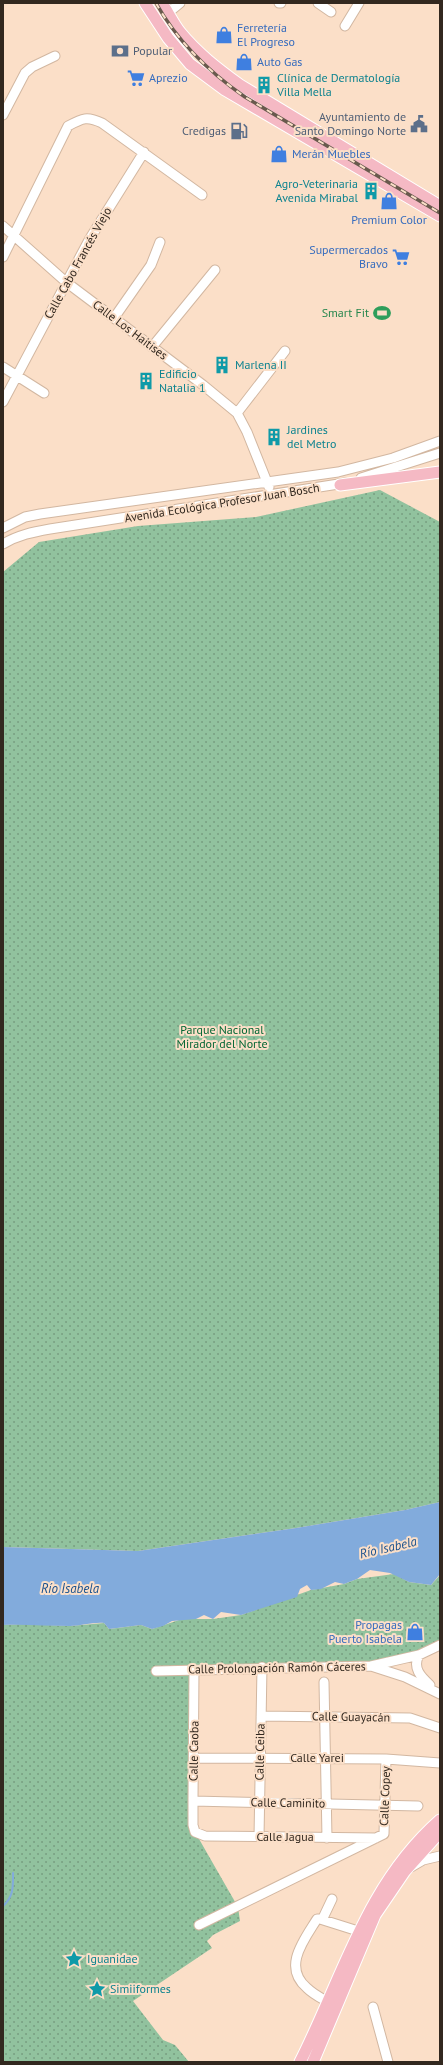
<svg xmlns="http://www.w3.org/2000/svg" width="443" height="2065" font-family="'PT Sans',sans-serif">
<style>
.park{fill:url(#park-dots)}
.water{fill:#82abdc}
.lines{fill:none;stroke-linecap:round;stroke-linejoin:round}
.stream{stroke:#82abdc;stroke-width:2}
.minor-casing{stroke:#d2b7a1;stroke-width:11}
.major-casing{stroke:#fff;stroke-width:13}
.minor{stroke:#fff;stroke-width:9}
.major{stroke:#f5b9c4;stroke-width:11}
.rail-casing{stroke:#695a4d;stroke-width:3.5}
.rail{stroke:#fbdfc8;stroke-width:2;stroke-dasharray:6;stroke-linecap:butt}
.labels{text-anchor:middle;stroke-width:4;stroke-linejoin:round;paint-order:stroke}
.shop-label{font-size:12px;fill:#366cbe;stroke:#fbdfc8;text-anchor:start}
.service-label{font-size:12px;fill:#4e5e75;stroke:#fbdfc8;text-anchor:end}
.culture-label{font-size:12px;fill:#0d838f;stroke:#fbdfc8;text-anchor:start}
.street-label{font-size:12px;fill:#32281f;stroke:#fbdfc8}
.leisure-label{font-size:12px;fill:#27864d;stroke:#fbdfc8;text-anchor:end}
.park-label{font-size:12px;fill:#006532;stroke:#fbdfc8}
.water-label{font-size:13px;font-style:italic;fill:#1a518d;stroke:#fbdfc8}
</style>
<defs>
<pattern id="park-dots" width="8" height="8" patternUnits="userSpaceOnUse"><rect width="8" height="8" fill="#91c29e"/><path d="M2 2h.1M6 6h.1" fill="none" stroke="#779e80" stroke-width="1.8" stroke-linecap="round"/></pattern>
</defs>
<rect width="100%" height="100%" fill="#fbdfc8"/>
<path class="park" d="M380 490 440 522V1502L405 1510 296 1528 138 1551 3 1547V572L39 542 138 526 256 517Z
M394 1574 409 1582 431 1585 440 1575V1642L419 1655 371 1666 194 1670 195 1832 238 1907 240 1921 213 1935 207 1941 212 1948 133 2001 163 2040 175 2045 189 2062H3V1625L23 1624 70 1626 104 1623 109 1629 141 1625 152 1629 182 1619H213L241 1615 311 1590 344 1584 357 1579Z"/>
<path class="water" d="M440 1502V1574L431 1585 409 1582 390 1573 370 1570 357 1579 344 1584 335 1582 321 1589 311 1590 307 1585 300 1589 297 1597 241 1615 221 1612 213 1619 204 1615 196 1619 172 1621 163 1626 152 1629 141 1625 109 1629 104 1623C93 1622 81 1626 70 1626 47 1626 25 1624 3 1625V1547L138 1551 296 1528 405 1510Z"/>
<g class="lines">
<path class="stream" d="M3 1906C14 1896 13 1886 13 1873"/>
<g class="minor-casing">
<path id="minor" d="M279 3H281
M318 3 331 12
M168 13 180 3
M345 26 359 3
M3 115 25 73 32 67 55 56
M3 226 66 282 203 385 237 413 247 432 269 487
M3 257 68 126C83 118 87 116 102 123L202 195
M114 318 151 265 160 242
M152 347 215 270
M3 367 44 393
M3 402 89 240 144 152
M237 413 285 351
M361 478 440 453
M3 528 25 517 40 514 338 472 393 458 440 441
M3 544C18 535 33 532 50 529L345 483
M419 1655C412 1668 421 1677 430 1685
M371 1666 419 1655 440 1645
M194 1670 193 1801V1825L195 1832 205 1836 376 1838
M156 1671 371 1666 405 1677 440 1694
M324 1682 327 1838
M261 1716 410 1718 440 1728
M194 1758 386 1759 440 1763
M193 1801 418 1806
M259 1837 262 1667
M411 1867 423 1860 440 1856
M323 1918 332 1899
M199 1925 384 1834 386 1759
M328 2002C321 1998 313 1994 307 1988 282 1967 304 1940 317 1919H320L358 1931
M373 2007 388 2062"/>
</g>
<g class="major-casing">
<path id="major" d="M145 3 168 38 190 64 225 90 440 216
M162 3C168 12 173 23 180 32 197 53 218 69 240 85L440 206
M340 485 440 472
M300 2062C343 1977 366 1885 440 1820
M313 2062 375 1915 405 1871 440 1832"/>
</g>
<use href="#minor" class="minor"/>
<use href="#major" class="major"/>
<g class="rail-casing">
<path id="rail" d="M156 3C177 41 209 72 245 97L440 213"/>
</g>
<use href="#rail" class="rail"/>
</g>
<defs>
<g id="shop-bare" transform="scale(1.38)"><path d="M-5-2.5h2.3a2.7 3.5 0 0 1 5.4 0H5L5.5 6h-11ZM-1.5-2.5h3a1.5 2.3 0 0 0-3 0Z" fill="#3f7fe0" stroke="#fbdfc8" stroke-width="2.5" paint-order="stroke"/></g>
<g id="bank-bare" transform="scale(1.38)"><path d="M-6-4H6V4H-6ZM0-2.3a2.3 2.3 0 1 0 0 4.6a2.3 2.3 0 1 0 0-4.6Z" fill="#5c6f8a" stroke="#fbdfc8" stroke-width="2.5" paint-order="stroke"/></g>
<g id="supermarket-bare" transform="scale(1.38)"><path d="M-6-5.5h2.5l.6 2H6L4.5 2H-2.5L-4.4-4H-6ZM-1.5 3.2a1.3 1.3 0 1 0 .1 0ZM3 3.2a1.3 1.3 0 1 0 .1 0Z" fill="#3f7fe0" stroke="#fbdfc8" stroke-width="2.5" paint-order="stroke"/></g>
<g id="building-bare" transform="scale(1.38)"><path d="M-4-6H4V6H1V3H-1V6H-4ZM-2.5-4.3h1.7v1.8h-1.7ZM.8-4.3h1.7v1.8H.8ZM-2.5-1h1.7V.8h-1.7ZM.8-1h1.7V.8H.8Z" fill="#0f9aa8" stroke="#fbdfc8" stroke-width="2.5" paint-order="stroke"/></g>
<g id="civic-bare" transform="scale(1.38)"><path d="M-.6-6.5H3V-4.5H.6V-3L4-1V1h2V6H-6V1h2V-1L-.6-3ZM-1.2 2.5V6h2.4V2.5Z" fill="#5c6f8a" stroke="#fbdfc8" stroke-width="2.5" paint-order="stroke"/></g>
<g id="fuel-bare" transform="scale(1.38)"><path d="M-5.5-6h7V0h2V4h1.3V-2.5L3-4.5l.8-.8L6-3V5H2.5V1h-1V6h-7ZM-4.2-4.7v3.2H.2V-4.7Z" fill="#5c6f8a" stroke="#fbdfc8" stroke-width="2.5" paint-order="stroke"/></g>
<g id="stadium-bare" transform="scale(1.38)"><path d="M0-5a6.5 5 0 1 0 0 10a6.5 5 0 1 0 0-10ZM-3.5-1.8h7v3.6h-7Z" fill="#2e9e5b" stroke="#fbdfc8" stroke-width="2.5" paint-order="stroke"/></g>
<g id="sight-bare" transform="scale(1.38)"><path d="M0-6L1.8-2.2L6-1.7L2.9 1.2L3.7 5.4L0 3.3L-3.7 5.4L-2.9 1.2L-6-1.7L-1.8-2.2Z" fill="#0f9aa8" stroke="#fbdfc8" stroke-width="2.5" paint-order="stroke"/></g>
</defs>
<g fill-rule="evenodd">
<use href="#shop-bare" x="224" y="35"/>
<use href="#bank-bare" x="120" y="51"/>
<use href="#shop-bare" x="244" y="62"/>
<use href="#supermarket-bare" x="136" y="78"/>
<use href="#building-bare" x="264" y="85"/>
<use href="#civic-bare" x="419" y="124"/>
<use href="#fuel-bare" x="239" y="131"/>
<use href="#shop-bare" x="279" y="154"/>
<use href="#building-bare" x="371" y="191"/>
<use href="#shop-bare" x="389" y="201"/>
<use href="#supermarket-bare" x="401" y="257"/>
<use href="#stadium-bare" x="382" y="313"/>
<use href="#building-bare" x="222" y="365"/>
<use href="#building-bare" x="146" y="381"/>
<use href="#building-bare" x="274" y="437"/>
<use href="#shop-bare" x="415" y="1632"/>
<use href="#sight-bare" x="74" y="1959"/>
<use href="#sight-bare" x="97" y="1989"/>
</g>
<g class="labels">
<g class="shop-label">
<text x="237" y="32">Ferretería<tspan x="237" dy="14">El Progreso</tspan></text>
<text x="257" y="66">Auto Gas</text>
<text x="149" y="82">Aprezio</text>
<text x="292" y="158">Merán Muebles</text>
<text x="389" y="224" text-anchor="middle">Premium Color</text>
<text x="388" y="254" text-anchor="end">Supermercados<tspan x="388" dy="14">Bravo</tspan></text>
<text x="402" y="1629" text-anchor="end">Propagas<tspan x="402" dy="14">Puerto Isabela</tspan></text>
</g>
<g class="service-label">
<text x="133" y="55" text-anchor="start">Popular</text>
<text x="406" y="121">Ayuntamiento de<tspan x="406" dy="14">Santo Domingo Norte</tspan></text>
<text x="226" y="135">Credigas</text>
</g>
<g class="culture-label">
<text x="277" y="82">Clínica de Dermatología<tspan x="277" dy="14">Villa Mella</tspan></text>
<text x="358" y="188" text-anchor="end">Agro-Veterinaria<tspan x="358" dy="14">Avenida Mirabal</tspan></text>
<text x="235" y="369">Marlena II</text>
<text x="159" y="378">Edificio<tspan x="159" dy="14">Natalia 1</tspan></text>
<text x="287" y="434">Jardines<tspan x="287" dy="14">del Metro</tspan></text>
<text x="87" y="1963">Iguanidae</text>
<text x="110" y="1993">Simiiformes</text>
</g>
<g class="street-label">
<text transform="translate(78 263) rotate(-61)" y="4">Calle Cabo Francés Viejo</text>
<text transform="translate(130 330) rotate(37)" y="4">Calle Los Haitises</text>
<text transform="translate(222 503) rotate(-9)" y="4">Avenida Ecológica Profesor Juan Bosch</text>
<text transform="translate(277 1668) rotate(-1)" y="4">Calle Prolongación Ramón Cáceres</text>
<text transform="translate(351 1717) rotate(1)" y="4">Calle Guayacán</text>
<text transform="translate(194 1751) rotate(-89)" y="4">Calle Caoba</text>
<text transform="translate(260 1752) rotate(-89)" y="4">Calle Ceiba</text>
<text x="317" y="1762">Calle Yarei</text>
<text transform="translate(385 1796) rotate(-88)" y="4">Calle Copey</text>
<text transform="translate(288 1803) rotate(1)" y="4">Calle Caminito</text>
<text x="285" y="1841">Calle Jagua</text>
</g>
<g class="leisure-label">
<text x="369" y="317">Smart Fit</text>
</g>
<g class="park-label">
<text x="222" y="1034">Parque Nacional<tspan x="222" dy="14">Mirador del Norte</tspan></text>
</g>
<g class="water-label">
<text transform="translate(388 1547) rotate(-13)" y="5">Río Isabela</text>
<text x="70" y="1593">Río Isabela</text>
</g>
</g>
<rect width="443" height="2065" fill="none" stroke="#32281f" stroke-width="8"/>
</svg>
